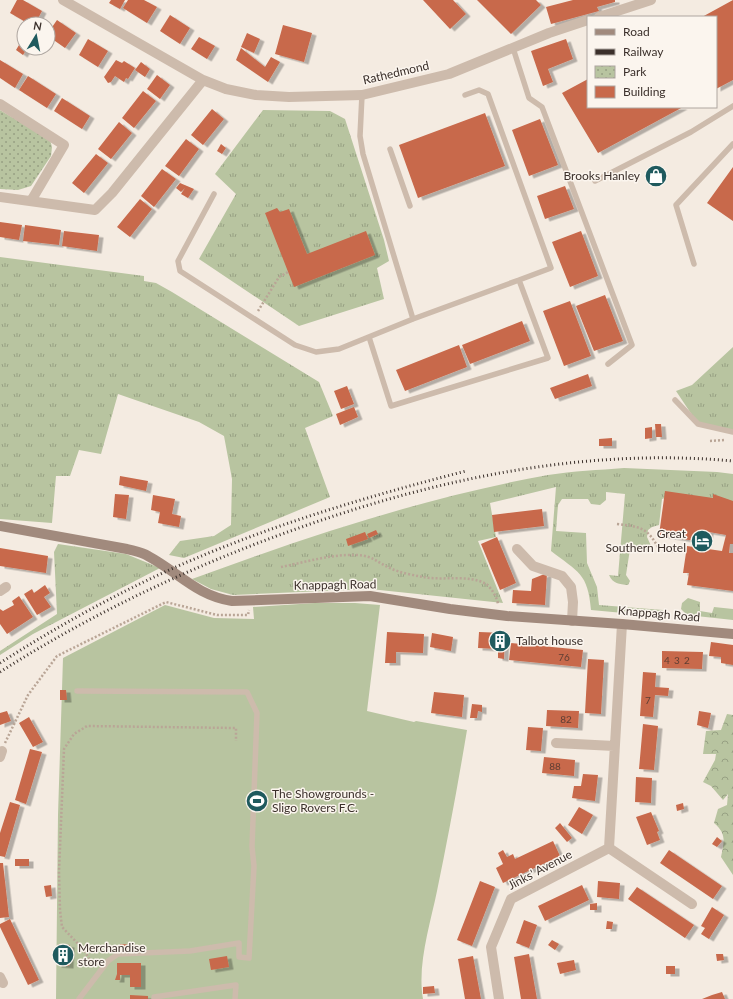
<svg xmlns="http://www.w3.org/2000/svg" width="733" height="999" font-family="Lato,sans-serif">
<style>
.grass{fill:url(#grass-tufts)}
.forest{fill:url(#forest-crowns)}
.park{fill:url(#park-dots)}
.pitch{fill:#b8c4a0}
.building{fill:#c8694b;filter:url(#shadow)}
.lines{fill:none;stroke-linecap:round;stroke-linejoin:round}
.path{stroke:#b9a596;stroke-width:2.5;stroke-dasharray:2 2;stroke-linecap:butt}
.lane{stroke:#cdbbac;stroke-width:5.5}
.street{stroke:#cdbbac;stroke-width:10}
.secondary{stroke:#a18a7d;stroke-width:10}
.rail{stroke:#3b302b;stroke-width:3;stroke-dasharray:1 3;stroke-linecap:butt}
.labels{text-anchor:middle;stroke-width:3;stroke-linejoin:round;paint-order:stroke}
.number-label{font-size:10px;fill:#5e3e33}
.street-label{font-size:12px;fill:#3b302b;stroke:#fbf5ee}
.poi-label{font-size:12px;fill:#3b302b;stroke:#fbf5ee;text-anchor:start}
</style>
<defs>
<pattern id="grass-tufts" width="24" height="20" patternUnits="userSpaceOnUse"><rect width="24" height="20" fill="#b8c4a0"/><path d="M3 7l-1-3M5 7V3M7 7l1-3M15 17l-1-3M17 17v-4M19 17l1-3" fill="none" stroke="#97a083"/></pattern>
<pattern id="forest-crowns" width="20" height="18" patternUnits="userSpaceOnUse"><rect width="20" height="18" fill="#b8c4a0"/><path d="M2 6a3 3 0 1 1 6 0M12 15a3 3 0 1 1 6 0" fill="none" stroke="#97a083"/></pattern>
<pattern id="park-dots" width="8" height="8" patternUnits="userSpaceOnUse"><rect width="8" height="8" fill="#b8c4a0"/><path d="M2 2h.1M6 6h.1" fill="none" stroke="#97a083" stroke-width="1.8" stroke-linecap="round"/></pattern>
<filter id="shadow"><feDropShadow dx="4.5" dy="2.5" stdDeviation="0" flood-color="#0004"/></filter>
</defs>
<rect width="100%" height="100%" fill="#f4ebe1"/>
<path class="grass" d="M263 110 330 111 345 119 384 240 389 261 377 268 384 299 299 326 199 259 236 194 215 174Z
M0 257 144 276V281L156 283 172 292 319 382 333 416 305 428 330 497 184 558 169 555 180 541 214 536 231 525 232 479 224 436 199 422 118 394 101 454 79 450 70 476H56L52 523 0 519Z
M733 347V432L698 424 676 391 692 385Z
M624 468 717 472 733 474V503L675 495 662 499 659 525 652 527 648 530 647 537 652 548 650 551 630 549 626 575 630 581 628 585C619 584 613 584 609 575L618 576 625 494 606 492V500L600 505 591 504 588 499H562L558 505 556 531 586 533 587 563 597 587 599 605 663 610 656 616 591 610C588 573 578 572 551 551L556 487 490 503 496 537 478 541 503 603 370 589 233 595 211 589 192 579C309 536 426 497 548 475 573 471 599 470 624 468Z
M58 544 126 554 160 568 33 634 0 655V651L57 614 54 552Z
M688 598 700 602V611L712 613 714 607 733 609V620L687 615 681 609 682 603Z"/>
<path class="forest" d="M727 714 733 715V875L721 857C724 842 727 834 714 823L718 809 727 805 728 794 723 800 711 786 703 782 715 760 716 754H703L706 731 721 730Z"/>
<path class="park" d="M0 110 50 140 52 147 51 156 31 186 18 190 0 189Z"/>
<path class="pitch" d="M315 603H355L380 605 367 711 414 722 416 721 467 730C458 784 448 838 437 891 430 925 417 965 423 999H56L58 815 63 658 165 605 214 618 254 619 253 607Z"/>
<path class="building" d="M17 0H23L42 11 35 24H29L10 13Z
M111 0H125L120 9 109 3Z
M128 0H144L157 7 147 23 123 8Z
M423 0H453L466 14 450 29Z
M477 0H536L541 5 511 34Z
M573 0H615V2L597 7 599 11 551 24 546 7Z
M733 0V80L716 89V17H702Z
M170 15 190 28 180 44 160 31Z
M57 20 76 33 65 48 48 36V33Z
M283 25 312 33 304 62 275 54Z
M247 33 260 39 254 53 241 47Z
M199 37 215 46 207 59 191 49Z
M88 39 108 51 98 67 79 55Z
M566 39 573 59 548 69 553 82 543 86 531 51Z
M19 45 26 50 23 55 16 50Z
M241 48 265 67 271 57 280 62 268 82 236 60Z
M0 60 23 74 15 88 0 78Z
M116 60 122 63 124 61 135 68 128 79 126 78 124 82 115 76 111 82 108 83 104 77Z
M141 62 150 69 145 77 135 70Z
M157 75 170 85 160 99 147 89Z
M28 76 56 94 47 108 19 90Z
M588 79V107H683L598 153 562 93Z
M143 91 156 101 134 128 122 118Z
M62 98 90 116 82 129 54 111Z
M212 109 224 119 203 145 191 135Z
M485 113 505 166 418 198 399 145Z
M540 119 558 165 529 176 512 130Z
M119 122 132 133 111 159 98 149Z
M186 139 199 149 179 176 165 166Z
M221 144 226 148 222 154 217 151Z
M96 154 108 163 84 193 72 183Z
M733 167V221L707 203Z
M162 169 176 179 154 207 141 196Z
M180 183 194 189 188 198 181 194 185 188 181 192 176 188Z
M565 186 574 209 545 219 537 196Z
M140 199 152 209 130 237 117 227Z
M277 208 280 212 289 209 307 254 366 231 375 255 294 287 265 213Z
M0 222 22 225 19 240 0 237Z
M25 225 61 230 59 245 23 241Z
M64 231 99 235 97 251 62 246Z
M581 231 598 276 570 287 552 242Z
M605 295 623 341 594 351 576 306Z
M570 301 591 356 564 366 543 311Z
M522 321 530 341 470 364 462 345Z
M459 345 467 367 405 391 396 370Z
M588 374 592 386 555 399 550 388Z
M347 386 354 404 341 409 334 391Z
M354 407 358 417 340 425 336 414Z
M655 424H661L662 437H656Z
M652 427V438L645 439V428Z
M612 438V446H599V439Z
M120 476 148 481 146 491 119 485Z
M665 491 713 498V494L733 501V544H730L729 553H733V591L687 585 689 573H683L687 546 722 551 726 535 709 532 707 543 659 535Z
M115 494 129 495 126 519 113 517Z
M153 495 175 499 172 514 181 516 179 527 158 523 160 512 151 510Z
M542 509 544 526 494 532 492 515Z
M376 530 378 534 369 538 367 534Z
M365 532 368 539 348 546 346 539Z
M497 537 516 583 500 590 481 544Z
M0 548 48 556 46 573 0 566Z
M547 573 545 605 512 603 513 590 531 591 532 579Z
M45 585 50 593 44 597 51 607 37 615 24 594 32 589 34 593Z
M19 596 33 617 7 634 0 624V609L3 611 14 605 12 601Z
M387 632 424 634 423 653 396 652V663H385Z
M479 632 505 633 504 659 498 658V649L478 648Z
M432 633 453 637 451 651 430 647Z
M711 642 733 645V665L721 663V657L709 656Z
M511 643 583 650 581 667 509 660Z
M662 651 703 652 702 669 662 668Z
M588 659 604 660 601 714 585 713Z
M643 672 656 673 655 687 669 688 668 696 655 695 653 717 640 716Z
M60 690H66L67 700H60Z
M434 692 464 695 462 717 431 713Z
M472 704 482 705V712L478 711 477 718H470Z
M547 710 579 711 578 728 546 726Z
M7 711 11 721 0 725V713Z
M699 711 711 713 708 728 697 725Z
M29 717 43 742 33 747 19 723Z
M643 724 658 726 654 770 639 769Z
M528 727 543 728 541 751 526 750Z
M30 749 42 752 26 804 15 800Z
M544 757 575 760 574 776 542 773Z
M583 774 598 775 595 801 572 798 574 786H581Z
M636 777 652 778 651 803 635 802Z
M10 802 20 805 5 857 0 856V833Z
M683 803 684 809 677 811 676 805Z
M579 807 593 815 582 834 568 825Z
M651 812 659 831 657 832 660 840 647 845 636 817Z
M560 823 572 838 567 842 555 828Z
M717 837 722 841 717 847 712 844Z
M553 841 560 856 503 883 496 868 503 864 498 853 503 850 507 857 513 854 515 859Z
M669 850 722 886 713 899 660 863Z
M15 859H29V866H15Z
M0 863H3L9 917 0 918Z
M480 881 495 887 472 946 457 940Z
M598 881 620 883 619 899 597 897Z
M51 885 52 896 46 897 44 886Z
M582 885 589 900 545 921 538 906Z
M637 887 694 925 685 938 628 899Z
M597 903V910H590V904Z
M712 907 724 915 709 939 701 934 705 928 701 926Z
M10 919 39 980 28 985 0 927V924Z
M524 920 537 925 529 948 516 943Z
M607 921 613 922 612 929H606Z
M552 940 559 944 555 950 548 945Z
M58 944 70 945 69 966 57 965Z
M120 944 136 945V951L120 950Z
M529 954 537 999H521L514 957Z
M716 954H723L724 960 717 961Z
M227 956 229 967 211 970 209 959Z
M473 956 481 999H465L458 959Z
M574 960 576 970 560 974 557 963Z
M117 963H141V987H130V975H120V980H115L117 974Z
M666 966H675V974H666Z
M434 986 435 993 423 994V987Z
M722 992 725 999H702L712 995Z
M130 995 148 996V999H130Z"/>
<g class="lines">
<path class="path" d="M258 311 279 277 288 272
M710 441 725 440
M617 524C641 527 647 527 659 549L675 552
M281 567C306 562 331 554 357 555 374 556 376 562 390 568 400 573 413 575 423 577 443 581 469 574 486 584 491 587 498 599 498 605
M5 743 28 695 57 656 166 602 217 615H248L249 610
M94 966 83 949 62 927 60 910 59 872 64 749 74 734 87 726 236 728V741"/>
<path class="lane" d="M513 48 529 98 542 107 632 345 608 364
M362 95 360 136 363 154 413 319
M465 95 479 90 488 94 551 268 519 280
M390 149 410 206
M595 181 691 132 733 106
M214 194 178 261 180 271 295 345 316 352 339 349 413 319 519 280 548 358 391 406 369 337
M694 264 676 205 733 144
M675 400 698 424 733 432
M77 691 247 692 257 713 252 847 254 866 249 958 239 957V943L190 951 118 954 108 961 79 999
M154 999V997L236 985 235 999"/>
<path class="street" d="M599 17 651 0
M203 80 226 89 256 95 289 97 362 95 449 74 549 33 588 20
M0 104 64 145 31 201
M0 197 95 210 112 193 203 80 63 0
M517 549 533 566 562 576 571 587 573 602 572 621
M0 591 6 587
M556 743 614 746
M0 757 2 751
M609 848 692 904
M0 977 3 983
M499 999 491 947 511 899 609 848 622 624"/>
<path class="secondary" d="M0 526 127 549C134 551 142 552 148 556 178 572 197 596 232 601L370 596 450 609 507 616 622 624 733 634"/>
<path class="rail" d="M0 663C61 624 126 588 192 560 281 522 373 495 466 471
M0 672C99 609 205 560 316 522 450 476 591 448 733 461"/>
</g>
<defs>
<g id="shop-disc" transform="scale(1.15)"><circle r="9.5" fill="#1f5a5e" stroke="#fbf5ee"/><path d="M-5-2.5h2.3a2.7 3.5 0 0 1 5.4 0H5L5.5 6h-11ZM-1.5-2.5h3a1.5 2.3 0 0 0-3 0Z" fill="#fff"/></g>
<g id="hotel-disc" transform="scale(1.15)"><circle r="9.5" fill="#1f5a5e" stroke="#fbf5ee"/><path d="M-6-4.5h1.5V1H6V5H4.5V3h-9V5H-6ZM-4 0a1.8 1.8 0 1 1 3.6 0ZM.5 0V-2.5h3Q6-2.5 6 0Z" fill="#fff"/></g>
<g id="building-disc" transform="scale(1.15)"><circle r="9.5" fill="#1f5a5e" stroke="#fbf5ee"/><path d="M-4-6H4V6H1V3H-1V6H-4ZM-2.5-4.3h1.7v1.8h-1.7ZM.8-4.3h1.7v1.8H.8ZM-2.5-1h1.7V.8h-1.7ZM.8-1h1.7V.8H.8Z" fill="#fff"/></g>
<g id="stadium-disc" transform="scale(1.15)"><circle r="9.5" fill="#1f5a5e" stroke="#fbf5ee"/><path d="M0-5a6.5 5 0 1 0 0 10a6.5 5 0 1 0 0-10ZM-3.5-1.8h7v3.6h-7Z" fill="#fff"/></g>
</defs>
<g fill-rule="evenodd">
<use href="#shop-disc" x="656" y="176"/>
<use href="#hotel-disc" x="702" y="541"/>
<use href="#building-disc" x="500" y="641"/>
<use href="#stadium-disc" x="257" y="801"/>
<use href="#building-disc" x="63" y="955"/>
</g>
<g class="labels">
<g class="number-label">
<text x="564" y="661">76</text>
<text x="667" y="664">4</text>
<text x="677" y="664">3</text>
<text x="687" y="664">2</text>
<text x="648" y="704">7</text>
<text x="566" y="723">82</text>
<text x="555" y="770">88</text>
</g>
<g class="street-label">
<text transform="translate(396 73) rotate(-13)" y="4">Rathedmond</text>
<text transform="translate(335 585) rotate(-1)" y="4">Knappagh Road</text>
<text transform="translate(659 614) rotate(5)" y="4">Knappagh Road</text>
<text transform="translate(540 870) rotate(-28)" y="4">Jinks' Avenue</text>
</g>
<g class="poi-label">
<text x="640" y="180" text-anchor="end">Brooks Hanley</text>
<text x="686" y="538" text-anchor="end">Great<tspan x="686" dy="14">Southern Hotel</tspan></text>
<text x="516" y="645">Talbot house</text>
<text x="272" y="798">The Showgrounds -<tspan x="272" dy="14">Sligo Rovers F.C.</tspan></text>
<text x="78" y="952">Merchandise<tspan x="78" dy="14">store</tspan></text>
</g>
</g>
<rect x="587" y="16" width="130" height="92" fill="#fbf5ee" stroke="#aea6a0"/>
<rect x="595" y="29" width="20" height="6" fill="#a18a7d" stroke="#aea6a0"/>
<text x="623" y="36" font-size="12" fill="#3b302b">Road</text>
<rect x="595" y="49" width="20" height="6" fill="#3b302b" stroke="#aea6a0"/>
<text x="623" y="56" font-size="12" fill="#3b302b">Railway</text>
<rect x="595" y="66" width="20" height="12" fill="url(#park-dots)" stroke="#aea6a0"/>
<text x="623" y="76" font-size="12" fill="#3b302b">Park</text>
<rect x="595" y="86" width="20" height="12" fill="#c8694b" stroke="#aea6a0"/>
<text x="623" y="96" font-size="12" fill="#3b302b">Building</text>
<g transform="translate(36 36) rotate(10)"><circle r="19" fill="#fbf5ee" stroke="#aea6a0"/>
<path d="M0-3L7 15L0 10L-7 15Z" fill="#1f5a5e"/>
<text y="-6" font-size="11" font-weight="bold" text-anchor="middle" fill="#3b302b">N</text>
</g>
</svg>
